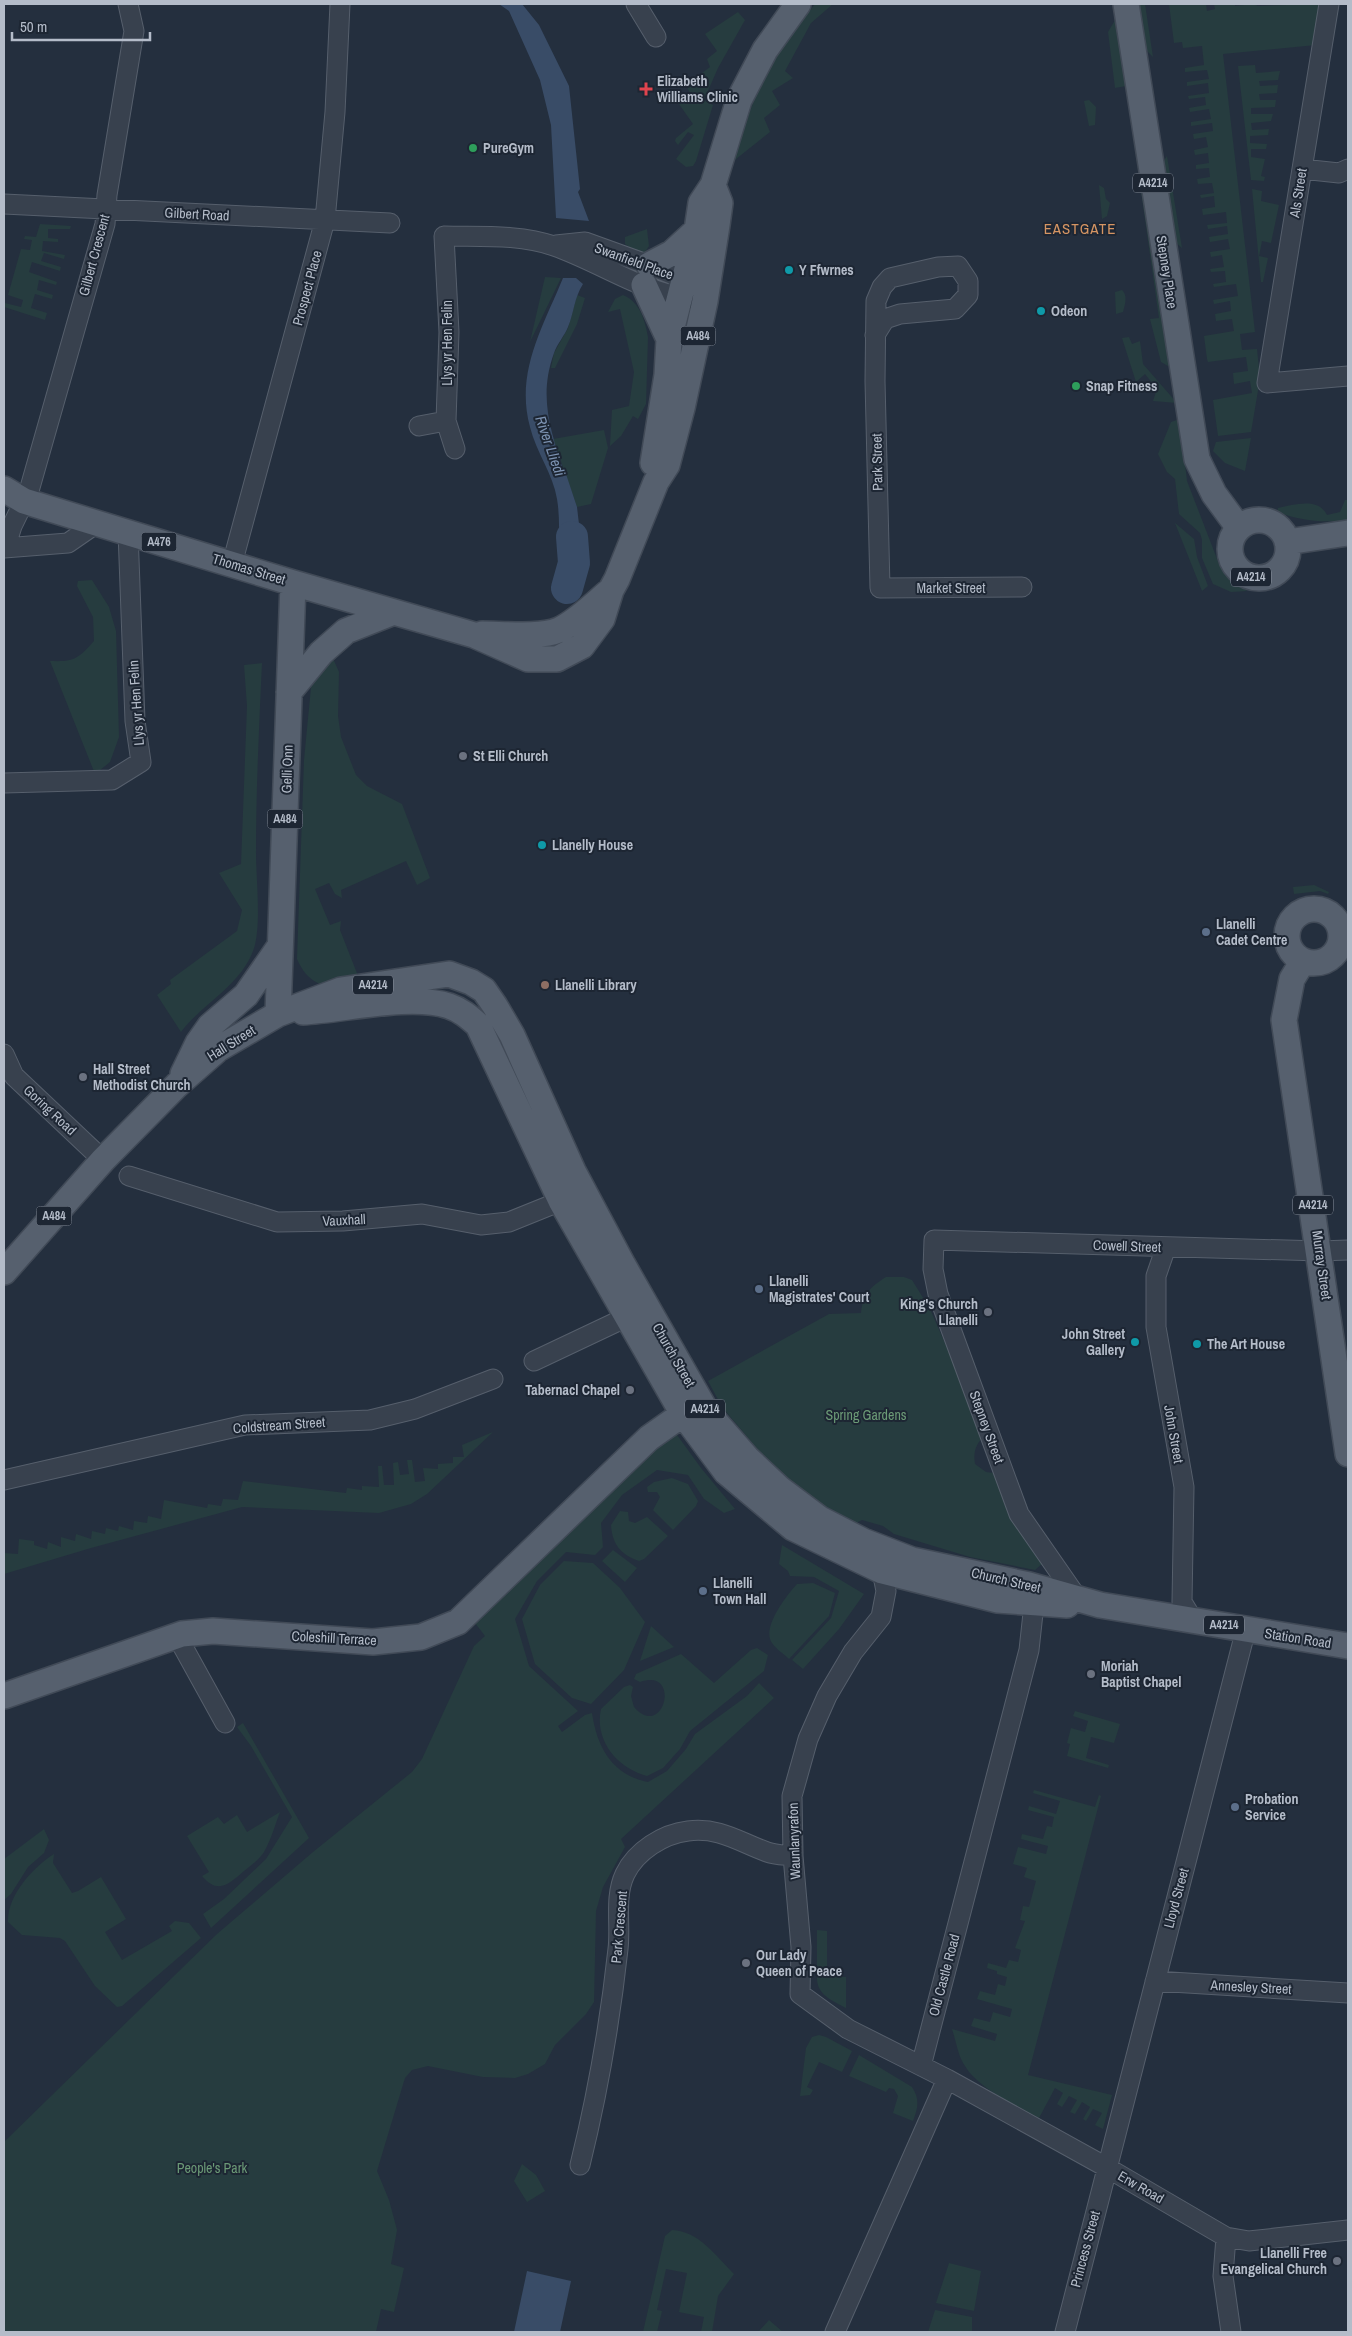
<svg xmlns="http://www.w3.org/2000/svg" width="1352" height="2336" font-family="'Archivo Narrow',sans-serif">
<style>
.green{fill:#263c3f}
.water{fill:#394c67}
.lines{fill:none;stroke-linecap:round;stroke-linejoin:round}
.river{stroke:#394c67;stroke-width:32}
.minor-casing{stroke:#565f6c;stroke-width:21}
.major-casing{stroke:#414a57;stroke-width:28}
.minor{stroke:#38414e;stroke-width:19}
.major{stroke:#56606e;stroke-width:25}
.health-dot{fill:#e0444e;stroke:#1d2633;stroke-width:2}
.leisure-dot{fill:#2e9e5b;stroke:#1d2633;stroke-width:2}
.culture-dot{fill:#0f9aa8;stroke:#1d2633;stroke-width:2}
.worship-dot{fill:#6b7280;stroke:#1d2633;stroke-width:2}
.service-dot{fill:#5c6f8a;stroke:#1d2633;stroke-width:2}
.education-dot{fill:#8d6e63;stroke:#1d2633;stroke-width:2}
.labels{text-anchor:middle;stroke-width:4;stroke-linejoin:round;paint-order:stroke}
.shield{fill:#1d2633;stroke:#878f9c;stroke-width:1}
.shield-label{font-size:12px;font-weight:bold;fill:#b4bcc9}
.poi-label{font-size:14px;font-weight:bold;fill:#b4bcc9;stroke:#1d2633;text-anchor:start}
.street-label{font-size:14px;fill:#b4bcc9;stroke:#1d2633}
.park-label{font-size:14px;fill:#6b9a76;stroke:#1d2633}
.neighbourhood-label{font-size:15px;letter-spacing:1px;fill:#d59563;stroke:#1d2633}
.water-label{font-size:15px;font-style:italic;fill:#7c92b1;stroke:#1d2633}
</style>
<rect width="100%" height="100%" fill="#242f3e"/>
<path class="green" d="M815 4H833L811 23 785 71 793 78 772 91 780 105 764 118 770 132 731 163 754 100 780 49Z
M1137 4H1145L1153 57 1144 48Z
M1169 4H1206L1207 11 1215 9 1214 4H1235V6L1253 4 1258 6 1321 4 1316 45 1223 54 1255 332 1240 334 1242 350 1257 349 1260 379 1251 432 1218 436 1213 400 1252 393 1250 381 1234 384 1233 373 1248 371 1246 357 1208 362 1207 359 1204 336 1234 331 1232 319 1216 321 1215 314 1231 311 1230 301 1214 304 1213 300 1238 296 1236 284 1214 287 1213 284 1226 282 1225 271 1211 272 1210 269 1224 267 1222 255 1211 257 1210 252 1230 249 1228 239 1210 242 1209 237 1228 234 1227 226 1208 229 1207 225 1227 223 1226 212 1203 215 1202 209 1215 207 1214 196 1201 198 1200 195 1214 193 1212 183 1198 184 1197 179 1210 177 1209 168 1196 169V165L1209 163 1208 153 1195 155 1194 150 1208 147 1206 137 1194 139 1193 134 1213 131 1212 123 1191 126V122L1211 119 1209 109 1190 112 1189 108 1206 105 1205 97 1189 99 1188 96 1209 93 1208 83 1187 86V82L1209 79 1207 70 1185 72V68L1204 65 1202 46 1183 48 1182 42 1174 43Z
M738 12 745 20 718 68 704 100 713 105 696 161 693 166 686 167 676 159 694 135 688 132 678 145 675 141 676 138 693 124 679 104 691 95 686 85 710 67 707 59 717 51 705 34Z
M1118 15 1171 364 1168 366 1161 362 1150 319 1159 318 1126 86 1115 88 1108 32Z
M1255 65 1256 73 1280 71 1278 80 1259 81 1260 86 1278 85 1277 93 1259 94 1260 100H1276L1275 107 1251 108V114H1273L1271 121 1251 123 1252 130 1269 129 1268 135 1250 136V143L1267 144 1266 149H1251V157L1265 159 1261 176 1265 177 1264 181 1251 180 1238 66Z
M1089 100 1096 107 1095 125 1089 126 1084 101Z
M1167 156 1182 248 1173 240 1161 165Z
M1099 185 1104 188 1106 199 1110 203 1107 216 1102 219Z
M1252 189 1262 191 1261 201 1279 205 1271 243 1262 241 1259 256 1268 258 1263 282H1261Z
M40 224 71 226 70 229H48V238L58 239V242L43 241 42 251 65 255 64 259 44 253 41 261 61 267 60 271 32 262 29 272 57 282 56 285 39 280 37 290 53 295 52 299 35 294 31 308 47 313 45 320 4 307 5 303 21 307 23 300 8 295 21 249 30 250 32 240 24 239 25 236 36 237Z
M647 229 649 246 645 252H637L625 244V237Z
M545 277 561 278 530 342Z
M1122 290C1128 296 1125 304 1123 312L1116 314 1115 292Z
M577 295 585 298 577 324 555 368H551L554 353 568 328Z
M623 295C640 302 645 320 648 337L646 404 638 419 633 416 621 436 610 446 612 410 629 406 634 372 620 309 608 312 615 299Z
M1129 337 1132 344 1140 341 1143 364 1177 403 1153 401 1157 389 1145 374 1136 382 1122 338Z
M1180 419 1187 481 1219 564 1227 576 1247 591 1231 592 1213 584 1202 558V540L1200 533 1179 514 1175 479 1167 472 1158 454 1171 422Z
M604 430 608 448 591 504 577 507 553 439Z
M1251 438 1245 471 1225 463 1213 451 1216 442Z
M1345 500H1348V520C1322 523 1302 521 1277 512L1278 508C1294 505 1318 497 1327 515L1340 512Z
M1175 523 1194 539 1197 557 1208 586 1202 591Z
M92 580 109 607 116 631 119 737 110 762 95 774 50 661C74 662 78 659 94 641L93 617 77 586 78 581Z
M328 647 339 672 338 716 341 737 356 775 367 786 402 804 430 878 417 885 406 861 341 890 342 898 335 894 329 883 315 889 330 925 341 921 340 930 362 986C332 987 311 991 297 959L304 760 312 677Z
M262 663C259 726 256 790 256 853 256 879 262 928 253 951 240 986 202 1004 181 1032L157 995 171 984 170 980 237 931 242 910 219 873 241 864 247 706 244 665Z
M1314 885 1329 892 1328 894 1320 891 1294 894 1293 887Z
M886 1277H904L912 1280 930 1309 985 1435C976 1444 973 1451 975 1464L986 1472 1002 1474 1043 1563 1035 1570 970 1557 894 1534 883 1526 862 1520 852 1525 785 1482 722 1407 708 1381 829 1314 861 1313C863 1294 870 1287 886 1277Z
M672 1428 701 1468 735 1509 724 1513 704 1499 688 1475 657 1470 622 1495 601 1523 603 1547 595 1555 566 1552 537 1581 515 1619 529 1666 578 1711 558 1726 562 1732 585 1715 592 1713C597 1747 612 1775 648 1782L667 1771 686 1749 695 1734 747 1696 759 1683 774 1698 621 1839 625 1847 603 1887 596 1911 594 2002 586 2014 555 2045 545 2064 528 2074 515 2078 483 2077 428 2066 412 2070 405 2078 377 2171 389 2200 397 2230 391 2264 404 2268 394 2312 381 2309 376 2332H4V2142L217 1934 313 1852 412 1772 422 1759 474 1646 485 1636 475 1623Z
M493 1432 427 1494 411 1504 379 1513 242 1507 91 1548 4 1574V1553L18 1554 19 1539 34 1541V1545L47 1549 48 1542 61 1547V1537L75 1541 76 1534 91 1539 92 1531 105 1534 106 1528 118 1531 119 1526 133 1530 134 1521 147 1523 148 1516 161 1519 164 1500 207 1508 208 1504 221 1506 223 1499 238 1500 243 1481 346 1493 347 1488 362 1490V1486L379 1487 378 1466H382L384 1485H394L393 1463 398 1462 400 1475 409 1474 407 1460H412L415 1482 425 1481 423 1468 438 1469V1464L453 1463V1457H464L462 1445Z
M672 1478 688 1484 698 1501 696 1506 673 1530 653 1510 660 1497 657 1492H648L647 1487 654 1482Z
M620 1511 628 1512 629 1521 635 1523 647 1517 668 1536 644 1559 639 1561C621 1555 612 1544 611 1525Z
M782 1545 864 1594 839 1629 803 1669 792 1660 831 1618 839 1591 814 1577 790 1576 788 1571 779 1564Z
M613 1550 637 1568 625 1582 602 1561Z
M564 1561 593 1563 620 1588 645 1622 624 1670 591 1704 572 1698 535 1664 522 1619 540 1585Z
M813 1583 835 1593 829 1616 789 1659C784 1654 776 1649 772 1643 761 1628 787 1595 797 1584Z
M651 1626 674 1647 640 1661Z
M757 1648 768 1655 764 1671 690 1731 680 1749 663 1768 647 1776C618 1768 594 1741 601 1709L624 1687 630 1685 633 1687 631 1696 634 1707C664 1741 682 1667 640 1682L634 1679 636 1674 681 1654 714 1683 751 1650Z
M1075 1711 1120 1724 1114 1743 1091 1737 1086 1758 1109 1765 1108 1768 1067 1756 1070 1744 1067 1743 1071 1728 1085 1732 1088 1721 1073 1716Z
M243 1723 309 1838 211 1928 203 1914 224 1899 266 1859 292 1817 251 1746 237 1727Z
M1034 1790 1095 1807 1099 1795 1101 1796 1028 2075 1112 2095 1103 2129 1095 2125 1102 2113 1093 2109 1086 2121 1083 2119 1090 2107 1082 2102 1075 2114 1070 2112 1077 2100 1069 2096 1062 2107 1057 2104 1063 2093 1055 2088 1039 2118C1017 2107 977 2087 965 2066 958 2056 956 2041 952 2029L995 2041 997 2034 971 2026 974 2018 990 2022 993 2012 1010 2017 1012 2009 977 1999 980 1991 995 1995 998 1984 1005 1986 1007 1977 997 1974V1971L987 1968 988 1963 1006 1968 1009 1960 1018 1962 1021 1950 1015 1948 1025 1921 1020 1920 1023 1906 1029 1907 1036 1881 1024 1877 1027 1868 1013 1864 1018 1847 1046 1854 1048 1846 1021 1839 1022 1834 1043 1839 1047 1826 1052 1827 1054 1817 1028 1810 1029 1806 1056 1814 1060 1801 1033 1793Z
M280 1812C275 1825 271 1840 264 1852 259 1860 251 1865 244 1871 229 1884 218 1895 202 1876L209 1872 187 1836 218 1817 224 1824 237 1815 247 1832Z
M44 1829 49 1840 44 1853 28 1867 11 1894 4 1900V1859Z
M54 1854 53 1863 72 1893 78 1891 101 1877 126 1919 105 1932 122 1960 172 1931 169 1926 175 1921 189 1923 201 1938 122 2006 117 2007 95 1986 65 1941 60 1938 22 1935 8 1922C7 1896 33 1867 54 1854Z
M817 1930 827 1931V1971H817Z
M817 1976 846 1977V2008C832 2000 816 1995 817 1976Z
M819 2035 826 2037 852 2051 842 2072 819 2062 807 2087 813 2090 810 2095 800 2096 806 2048 812 2037Z
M859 2055 912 2087C920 2099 918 2108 913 2121L893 2113 898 2096 894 2089 889 2088 886 2092 849 2076Z
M522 2164 536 2175 545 2191 527 2202 514 2181Z
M672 2230C699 2231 716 2256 734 2274L718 2296 712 2332H701L704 2317 679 2312 687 2273 666 2269 657 2310 662 2311 657 2332H643L665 2236Z
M949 2263 981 2271 974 2311 936 2303Z
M935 2310 972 2317V2332H928Z
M769 2320 783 2332H758Z"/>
<path class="water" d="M499 4H522L539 25 569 86 580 189 578 192 589 221 556 218 551 125 540 80 509 11Z
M563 278H576L583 284C574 298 574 313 568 327 565 335 557 344 554 353 538 397 551 431 564 473L566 474 577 507 583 559 565 586C555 557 562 528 557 499 553 474 536 452 530 427 515 372 543 327 563 278Z
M527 2271 571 2281 560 2332H514Z"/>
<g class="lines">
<path class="river" d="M567 588 574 563 572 537"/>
<g class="minor-casing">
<path id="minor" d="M636 4 656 37
M1329 4 1267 383 1348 376
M1302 169 1339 173 1348 169
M4 204 390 223
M556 245 585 242 649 265 696 284
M875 335 885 319 900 314 955 309 968 295V281L958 266 938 267 890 278 882 287 876 301 875 381 880 588 1022 587
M419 426 446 421
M455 449 446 421 449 332 444 236C480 237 519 234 554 246 600 262 643 293 692 299
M4 548 68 543 97 523
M5 548 12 526 29 491 105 224 107 195 134 31 128 4
M232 564 325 220 335 112 340 4
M4 783 112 780 141 762 135 721 128 532
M4 1054 14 1076 103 1160
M129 1176 277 1222 343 1221 422 1214 481 1225 509 1222 561 1201
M1166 1247 1156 1276V1327L1184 1487 1182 1602 1193 1620
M534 1361 627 1317
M4 1480 245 1425 370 1420 415 1409 493 1379
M882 1571 886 1591 881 1617 853 1652 827 1696 808 1739 792 1796 793 1856 801 1947 800 1994 848 2029 947 2079 1106 2167 1226 2237 1249 2241 1348 2230
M1078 1599 1019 1514 938 1294 933 1269 934 1240 1320 1251 1348 1250
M177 1636 225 1723
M1155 1981 1348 1993
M921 2066 1029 1650 1034 1604 1031 1592
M580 2165C598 2092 610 2023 618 1949 621 1925 614 1897 625 1874 636 1851 663 1834 688 1831 720 1827 739 1842 767 1852 775 1855 785 1855 793 1856
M1226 2237 1223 2276 1231 2332
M835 2332 947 2079
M1065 2332 1246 1629"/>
</g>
<g class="major-casing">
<path id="major" d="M1126 4 1197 459 1214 494 1239 528
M649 265 672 253 697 230
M644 285 669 339
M653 463 667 375 669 339 697 230 701 203 713 185 739 100 765 50 798 4
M4 489 24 501 293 583 474 635 528 659H557L582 646 602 619 611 590 617 579 656 482 667 465 682 408 705 301 717 225 720 203 713 185
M1230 549a29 29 0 1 1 58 0a29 29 0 1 1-58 0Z
M1287 542 1348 533
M482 634C503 634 540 638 559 630 578 621 594 604 611 590
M289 692 321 653 346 631 394 612
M1287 936a27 27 0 1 1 54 0a27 27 0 1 1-54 0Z
M1303 961 1292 979 1284 1020 1348 1454
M303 1012C344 1010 411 993 449 1006 461 1010 469 1017 478 1025L561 1201 683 1414 726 1472 793 1528 882 1571 997 1600 1067 1605
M278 1014 293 583
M183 1074 198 1043 210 1026 246 995 280 946
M4 1272 103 1160 177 1085 218 1049 278 1014 341 990 449 974 471 982 484 990 495 1006 512 1035 573 1171 623 1265 706 1411 747 1458 780 1489 820 1519 863 1541 912 1560 1029 1585 1100 1605 1348 1646
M4 1696 182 1634 213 1631 373 1642 421 1637 458 1622 649 1438 683 1414 688 1399"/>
</g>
<use href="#minor" class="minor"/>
<use href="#major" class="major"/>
</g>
<path class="health-dot" d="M643.5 81.5h5v5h5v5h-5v5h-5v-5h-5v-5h5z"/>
<g class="leisure-dot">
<circle cx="473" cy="148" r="5"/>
<circle cx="1076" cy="386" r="5"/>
</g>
<g class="culture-dot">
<circle cx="789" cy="270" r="5"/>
<circle cx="1041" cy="311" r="5"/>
<circle cx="542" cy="845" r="5"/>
<circle cx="1135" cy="1342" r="5"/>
<circle cx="1197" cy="1344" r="5"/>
</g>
<g class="worship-dot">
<circle cx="463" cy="756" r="5"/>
<circle cx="83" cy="1077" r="5"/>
<circle cx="988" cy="1312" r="5"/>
<circle cx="630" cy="1390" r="5"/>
<circle cx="1091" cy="1674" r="5"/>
<circle cx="746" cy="1963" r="5"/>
<circle cx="1337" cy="2261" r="5"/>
</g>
<g class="service-dot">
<circle cx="1206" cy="932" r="5"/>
<circle cx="759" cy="1289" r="5"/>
<circle cx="703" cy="1591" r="5"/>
<circle cx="1235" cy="1807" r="5"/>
</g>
<circle class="education-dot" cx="545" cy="985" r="5"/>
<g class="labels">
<g class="shield">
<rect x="1133" y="173.5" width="40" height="19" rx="4"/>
<rect x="680.5" y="326.5" width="35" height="19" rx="4"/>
<rect x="141.5" y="532.5" width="35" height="19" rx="4"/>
<rect x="1231" y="567.5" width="40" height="19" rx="4"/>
<rect x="267.5" y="809.5" width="35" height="19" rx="4"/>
<rect x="353" y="975.5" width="40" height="19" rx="4"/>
<rect x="1293" y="1195.5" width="40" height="19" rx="4"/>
<rect x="36.5" y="1206.5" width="35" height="19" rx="4"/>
<rect x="685" y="1399.5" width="40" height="19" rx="4"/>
<rect x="1204" y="1615.5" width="40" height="19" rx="4"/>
</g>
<g class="shield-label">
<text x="1153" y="187">A4214</text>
<text x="698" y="340">A484</text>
<text x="159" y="546">A476</text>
<text x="1251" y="581">A4214</text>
<text x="285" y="823">A484</text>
<text x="373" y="989">A4214</text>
<text x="1313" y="1209">A4214</text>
<text x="54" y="1220">A484</text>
<text x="705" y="1413">A4214</text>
<text x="1224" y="1629">A4214</text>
</g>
<g class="poi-label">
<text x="657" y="86">Elizabeth<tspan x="657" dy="16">Williams Clinic</tspan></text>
<text x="483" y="153">PureGym</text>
<text x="799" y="275">Y Ffwrnes</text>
<text x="1051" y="316">Odeon</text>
<text x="1086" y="391">Snap Fitness</text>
<text x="473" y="761">St Elli Church</text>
<text x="552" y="850">Llanelly House</text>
<text x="1216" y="929">Llanelli<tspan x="1216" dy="16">Cadet Centre</tspan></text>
<text x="555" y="990">Llanelli Library</text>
<text x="93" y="1074">Hall Street<tspan x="93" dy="16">Methodist Church</tspan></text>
<text x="769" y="1286">Llanelli<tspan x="769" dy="16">Magistrates' Court</tspan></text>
<text x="978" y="1309" text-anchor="end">King's Church<tspan x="978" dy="16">Llanelli</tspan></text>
<text x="1125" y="1339" text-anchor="end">John Street<tspan x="1125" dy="16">Gallery</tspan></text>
<text x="1207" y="1349">The Art House</text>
<text x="620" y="1395" text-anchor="end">Tabernacl Chapel</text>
<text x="713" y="1588">Llanelli<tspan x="713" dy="16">Town Hall</tspan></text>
<text x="1101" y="1671">Moriah<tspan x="1101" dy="16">Baptist Chapel</tspan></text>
<text x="1245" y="1804">Probation<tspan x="1245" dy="16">Service</tspan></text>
<text x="756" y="1960">Our Lady<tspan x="756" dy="16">Queen of Peace</tspan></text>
<text x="1327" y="2258" text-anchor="end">Llanelli Free<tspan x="1327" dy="16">Evangelical Church</tspan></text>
</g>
<g class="street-label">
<text transform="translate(1298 193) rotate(-81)" y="5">Als Street</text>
<text transform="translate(197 214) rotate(3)" y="5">Gilbert Road</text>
<text transform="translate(94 255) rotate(-75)" y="5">Gilbert Crescent</text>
<text transform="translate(634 261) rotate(20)" y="5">Swanfield Place</text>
<text transform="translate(1167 272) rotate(81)" y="5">Stepney Place</text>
<text transform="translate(307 288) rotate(-75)" y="5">Prospect Place</text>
<text transform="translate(447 343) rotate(-90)" y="5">Llys yr Hen Felin</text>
<text transform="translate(877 462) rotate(-91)" y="5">Park Street</text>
<text transform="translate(249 569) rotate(17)" y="5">Thomas Street</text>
<text x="951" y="593">Market Street</text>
<text transform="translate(136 703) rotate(-94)" y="5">Llys yr Hen Felin</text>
<text transform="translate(287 769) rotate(-88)" y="5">Gelli Onn</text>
<text transform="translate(231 1043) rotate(-32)" y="5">Hall Street</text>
<text transform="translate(50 1110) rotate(43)" y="5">Goring Road</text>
<text transform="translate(344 1220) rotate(-3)" y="5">Vauxhall</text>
<text transform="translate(1127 1246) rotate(2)" y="5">Cowell Street</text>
<text transform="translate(1322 1265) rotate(82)" y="5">Murray Street</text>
<text transform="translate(674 1355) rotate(60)" y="5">Church Street</text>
<text transform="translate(279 1425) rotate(-4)" y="5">Coldstream Street</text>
<text transform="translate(987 1427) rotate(70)" y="5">Stepney Street</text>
<text transform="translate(1174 1434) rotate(80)" y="5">John Street</text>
<text transform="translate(1006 1580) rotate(13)" y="5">Church Street</text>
<text transform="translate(334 1638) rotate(3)" y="5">Coleshill Terrace</text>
<text transform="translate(1298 1638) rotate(9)" y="5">Station Road</text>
<text transform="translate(794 1841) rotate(-92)" y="5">Waunlanyrafon</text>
<text transform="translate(1176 1898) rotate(-75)" y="5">Lloyd Street</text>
<text transform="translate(619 1927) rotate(-85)" y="5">Park Crescent</text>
<text transform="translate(944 1975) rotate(-75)" y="5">Old Castle Road</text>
<text transform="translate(1251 1987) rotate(3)" y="5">Annesley Street</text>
<text transform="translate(1141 2187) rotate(30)" y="5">Erw Road</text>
<text transform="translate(1085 2249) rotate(-75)" y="5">Princess Street</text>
</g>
<g class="park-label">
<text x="866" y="1420">Spring Gardens</text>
<text x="212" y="2173">People's Park</text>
</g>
<g class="neighbourhood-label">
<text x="1080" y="234">EASTGATE</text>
</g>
<g class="water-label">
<text transform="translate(550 446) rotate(71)" y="5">River Lliedi</text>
</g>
</g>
<rect width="1352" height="2336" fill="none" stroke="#b4bcc9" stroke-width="10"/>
<path d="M12 32v8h138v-8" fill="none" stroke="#b4bcc9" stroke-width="2.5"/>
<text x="20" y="32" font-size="15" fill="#b4bcc9" stroke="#1d2633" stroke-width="4" paint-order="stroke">50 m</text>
</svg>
